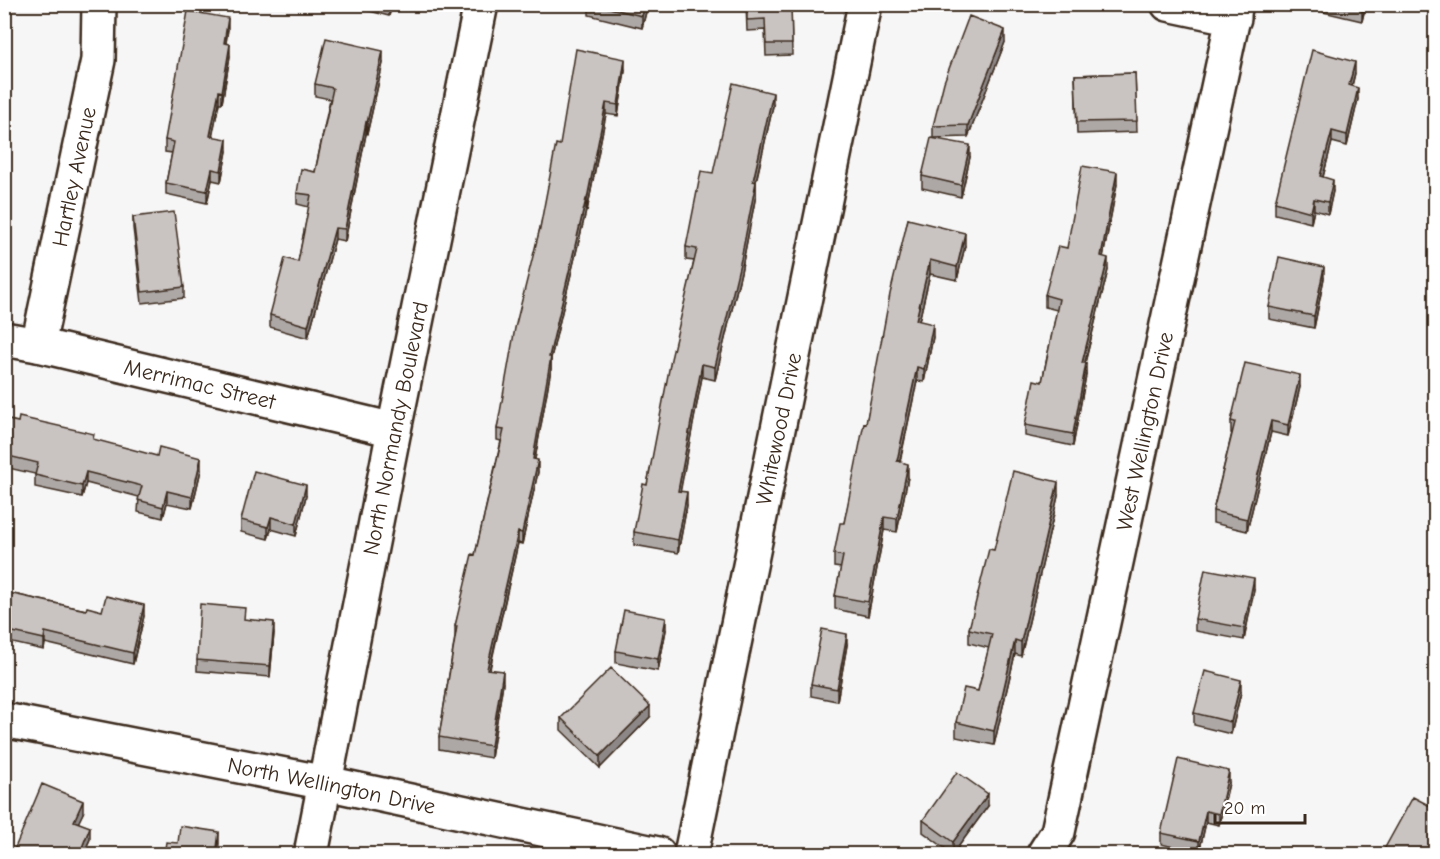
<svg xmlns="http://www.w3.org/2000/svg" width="1440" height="859" font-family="'Comic Neue',sans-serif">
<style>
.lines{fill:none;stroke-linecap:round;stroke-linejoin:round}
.minor-casing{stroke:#3b2a1e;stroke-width:38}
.minor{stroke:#fff;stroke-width:33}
.wall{fill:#ada8a6;stroke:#3b2a1e;stroke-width:1.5}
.shaded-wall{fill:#8d8887;stroke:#3b2a1e;stroke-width:1.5}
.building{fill:#c9c3c1;stroke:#3b2a1e;stroke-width:1.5}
.labels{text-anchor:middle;stroke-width:6;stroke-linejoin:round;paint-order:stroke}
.street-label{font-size:22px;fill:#3b2a1e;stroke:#fff}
</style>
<rect width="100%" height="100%" fill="#f7f6f6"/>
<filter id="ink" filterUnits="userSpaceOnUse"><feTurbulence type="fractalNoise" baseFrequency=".0167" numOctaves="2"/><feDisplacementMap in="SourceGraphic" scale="12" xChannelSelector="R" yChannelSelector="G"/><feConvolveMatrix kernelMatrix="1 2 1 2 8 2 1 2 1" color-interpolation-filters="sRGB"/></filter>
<g filter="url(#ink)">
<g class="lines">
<g class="minor-casing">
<g id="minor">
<path d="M1168 4 1234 18"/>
<path id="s1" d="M4 339 38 345 394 430"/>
<path id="s2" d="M38 345 98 60 99 4"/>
<path id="s3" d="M4 720 326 783 658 854"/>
<path id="s4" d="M311 854 394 430 481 4"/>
<path id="s5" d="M691 854 865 4"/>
<path id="s6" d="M1044 854 1058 832 1236 4"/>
</g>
</g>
<use href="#minor" class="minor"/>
</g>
<path class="wall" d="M4 4H17L16 9 4 8Z
M343 4H392L389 16Z
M589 4H648L642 28 589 15Z
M746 4H791L792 55 766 56 765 30 747 31Z
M1323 4H1366L1362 21 1323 12Z
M228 29 226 43 230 56 222 103H219L212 136 227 151 221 182 212 180 207 203 166 194V183L172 153 165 152V140Z
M1005 42 968 137 933 138V126Z
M383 63 367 134H366L345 241 335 239 308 338 270 327V315L298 262 309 207 297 204V193L315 172 330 99 315 96V84Z
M625 71 618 116 606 114 587 211H586L551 358V369L535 459 538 472 522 544 518 543 490 669 503 683 491 758 439 749V737L455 637V626L475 555 501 441 497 440V429L540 228 560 145Z
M1135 73 1137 132 1077 134 1075 75Z
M1355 73 1352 86 1358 99 1347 146 1332 142 1323 177 1333 191 1328 214 1314 210 1311 223 1275 214V202Z
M773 106 756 182V195L741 272 715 380 702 377 680 491 687 505 678 553 634 545V532L647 485 694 261 686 260V247L713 173Z
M970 157 961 197 922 188V176Z
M1117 184 1103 257 1108 270 1085 363 1086 375 1073 446 1025 436V425L1042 382 1057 310 1045 307V295L1067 248Z
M133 217 184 287V298L142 303 133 228Z
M908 219 965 246 957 280 930 274 919 321 933 337 924 382 917 381 900 462 908 477 897 532 884 530 868 616 835 609V596L841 568 834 567V554L844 523 866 424Z
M1324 278 1314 328 1269 319V307Z
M1300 387 1288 436 1271 432 1247 531 1213 523V511L1232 433H1231V421Z
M4 419 94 440 201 470 192 508 167 503 163 518 138 512 139 497 86 483 82 497 35 487V474L4 467Z
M306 496 296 536 271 529 268 539 241 532V520Z
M1058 496 1021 656 1015 654 994 745 956 737V722L978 691 989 648 969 643V629L994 550Z
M1254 590 1244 640 1195 631V619Z
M4 592 86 610 102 611 144 616 133 664 45 643 44 650 4 641Z
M245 620 274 633 270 677 197 671V660Z
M666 630 658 671 616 663V651Z
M847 645 837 701 811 696V684Z
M1241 692 1231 734 1194 725V713Z
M1436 705V743L1429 724V707Z
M650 717 600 768 561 730V718Z
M1229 783 1219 825 1206 822 1199 853 1161 844V833Z
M988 806 953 854 923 832V820Z
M83 813 78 822 90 839 83 855H12Z"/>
<path class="shaded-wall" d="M389 4H392L389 16Z
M645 4H648L642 28V16Z
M1363 4H1366L1362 21V9Z
M228 18V29L224 55V43Z
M1005 30V42L968 137V125Z
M230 44V56L222 103V92Z
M383 51V63L367 134V123Z
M625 59V71L618 116V105Z
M1355 62V73L1349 97V85Z
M1358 88V99L1347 146V135Z
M219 91V103L210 148V136Z
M773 93V106L753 194V181Z
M606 103V114L587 211V199Z
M366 122V134L345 241V229Z
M1332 131V142L1320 188V176Z
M227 139V151L221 182V171Z
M970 145V157L961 197V185Z
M212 169V180L207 203V191Z
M1117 172V184L1101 268V256Z
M1333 180V191L1328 214V202Z
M756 182V195L741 272 715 380V367Z
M586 199V211L551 358V369L533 470V459L549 357Z
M1314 199V210L1311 223V212Z
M335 228V239L308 338V326Z
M965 233V246L957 280V267Z
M1108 258V270L1082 374V363Z
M930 260V274L916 334V320Z
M1324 267V278L1314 328V316Z
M933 324V337L924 382V369Z
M1086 363V375L1073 446V434Z
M702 364V377L678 504V491Z
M917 367V381L897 474V461Z
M1300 375V387L1288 436V425Z
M1271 421V432L1247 531V519Z
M201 458V470L192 508V497Z
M538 460V472L522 544V533Z
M908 464V477L897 532V519Z
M86 472V483L82 497V486Z
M1058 482V496L1021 656V642Z
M306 485V496L296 536V524Z
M167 491V503L163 518V507Z
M687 492V505L678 553V540Z
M271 517V529L268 539V527Z
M884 517V530L868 616V602Z
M518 532V543L487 680V669Z
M1254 578V590L1244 640V628Z
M144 605V616L133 664V653Z
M666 618V630L658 671V659Z
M274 622V633L270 677V666Z
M45 632V643L44 650V639Z
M847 634V645L837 701V689Z
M1015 640V654L994 745V731Z
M503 671V683L491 758V746Z
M1241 680V692L1231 734V722Z
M650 706V717L600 768V756Z
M1229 771V783L1219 825V814Z
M988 794V806L953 854V842Z
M83 801V813L74 832V821Z
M1206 811V822L1199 853V841Z
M90 827V839L83 855H79Z
M219 832V844L218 855H216Z"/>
<path class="building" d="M593 4H645L642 16Z
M747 4H791L792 44H766L765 19 747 20Z
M1341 4H1363L1362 9Z
M188 11 228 18 224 43 230 44 222 92 219 91 210 136 227 139 221 171 212 169 207 191 166 183 174 142 165 140Z
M969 16 1005 30 968 125 933 126 944 82Z
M326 38 383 51 367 123 366 122 345 229 335 228 308 326 270 315 285 258 298 262 311 195 297 193 301 169 315 172 333 88 315 84Z
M576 49 625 59 618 105 606 103 587 199H586L549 357H551L533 459 538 460 522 533 518 532 487 669 503 671 491 746 439 737 457 626H455L472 554 475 555 504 430 497 429 515 328 540 228 556 144 560 145Z
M1312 50 1355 62 1349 85 1358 88 1347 135 1332 131 1320 176 1333 180 1328 202 1314 199 1311 212 1275 202Z
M1135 73 1137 121 1077 122 1075 75Z
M733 83 773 93 753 181 756 182 741 259 715 367 702 364 678 491 687 492 678 540 634 532 643 484 647 485 671 359 697 249 686 247 701 171 713 173Z
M931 138 970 145 961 185 922 176Z
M1082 166 1117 172 1101 256 1108 258 1082 363H1086L1073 434 1025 425 1034 380 1042 382 1059 299 1045 295 1058 246 1067 248Z
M174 212 184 287 142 292 133 217Z
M908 219 965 233 957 267 930 260 916 320 933 324 924 369 917 367 897 461 908 464 897 519 884 517 868 602 835 596 843 556 834 554 840 523H844L864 423 866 424 890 294Z
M1279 257 1324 267 1314 316 1269 307Z
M1245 363 1300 375 1288 425 1271 421 1247 519 1213 511 1235 422 1231 421Z
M19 417 94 434 93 439 157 456 159 447 201 458 192 497 167 491 163 507 138 500 142 486 86 472 82 486 35 475 38 463 4 455V419L18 422Z
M254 471 306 485 296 524 271 517 268 527 241 520Z
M1013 471 1058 482 1021 642 1015 640 994 731 956 722 964 688 978 691 992 634 969 629 989 549 994 550Z
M1205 569 1254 578 1244 628 1195 619Z
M4 592 86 610 87 607 102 611 106 596 144 605 133 653 45 632 44 639 4 630Z
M200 604 245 608 244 619 274 622 270 666 197 660Z
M624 610 666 618 658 659 616 651Z
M822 629 847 634 837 689 811 684Z
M611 668 650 706 600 756 561 718Z
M1205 671 1241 680 1231 722 1194 713Z
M1436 705V726L1429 707Z
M1178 759 1229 771 1219 814 1206 811 1199 841 1161 833Z
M957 772 988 794 953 842 923 820Z
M42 784 83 801 74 821 90 827 79 855H66L52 849 50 855H12Z
M1413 797 1436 809V855H1381Z
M180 826 219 832 216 855H164L166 842 178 843Z"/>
</g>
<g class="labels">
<g class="street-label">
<text dy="8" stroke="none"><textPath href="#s2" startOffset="172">Hartley Avenue</textPath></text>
<text dy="8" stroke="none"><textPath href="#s1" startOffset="201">Merrimac Street</textPath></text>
<text dy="8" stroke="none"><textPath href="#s4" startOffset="434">North Normandy Boulevard</textPath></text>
<text dy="8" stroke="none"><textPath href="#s5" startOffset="434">Whitewood Drive</textPath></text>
<text dy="8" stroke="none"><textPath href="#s6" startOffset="436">West Wellington Drive</textPath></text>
<text dy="8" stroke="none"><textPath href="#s3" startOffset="334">North Wellington Drive</textPath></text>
</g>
</g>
<rect width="1440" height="859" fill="none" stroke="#fff" stroke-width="24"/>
<rect x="12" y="12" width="1416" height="835" fill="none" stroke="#3b2a1e" stroke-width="2" filter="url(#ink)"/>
<path d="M1215 814v9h90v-9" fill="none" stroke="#3b2a1e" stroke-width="3"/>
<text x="1224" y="814" font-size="18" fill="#3b2a1e" stroke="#ffffff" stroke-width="4.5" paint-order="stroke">20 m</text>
</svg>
